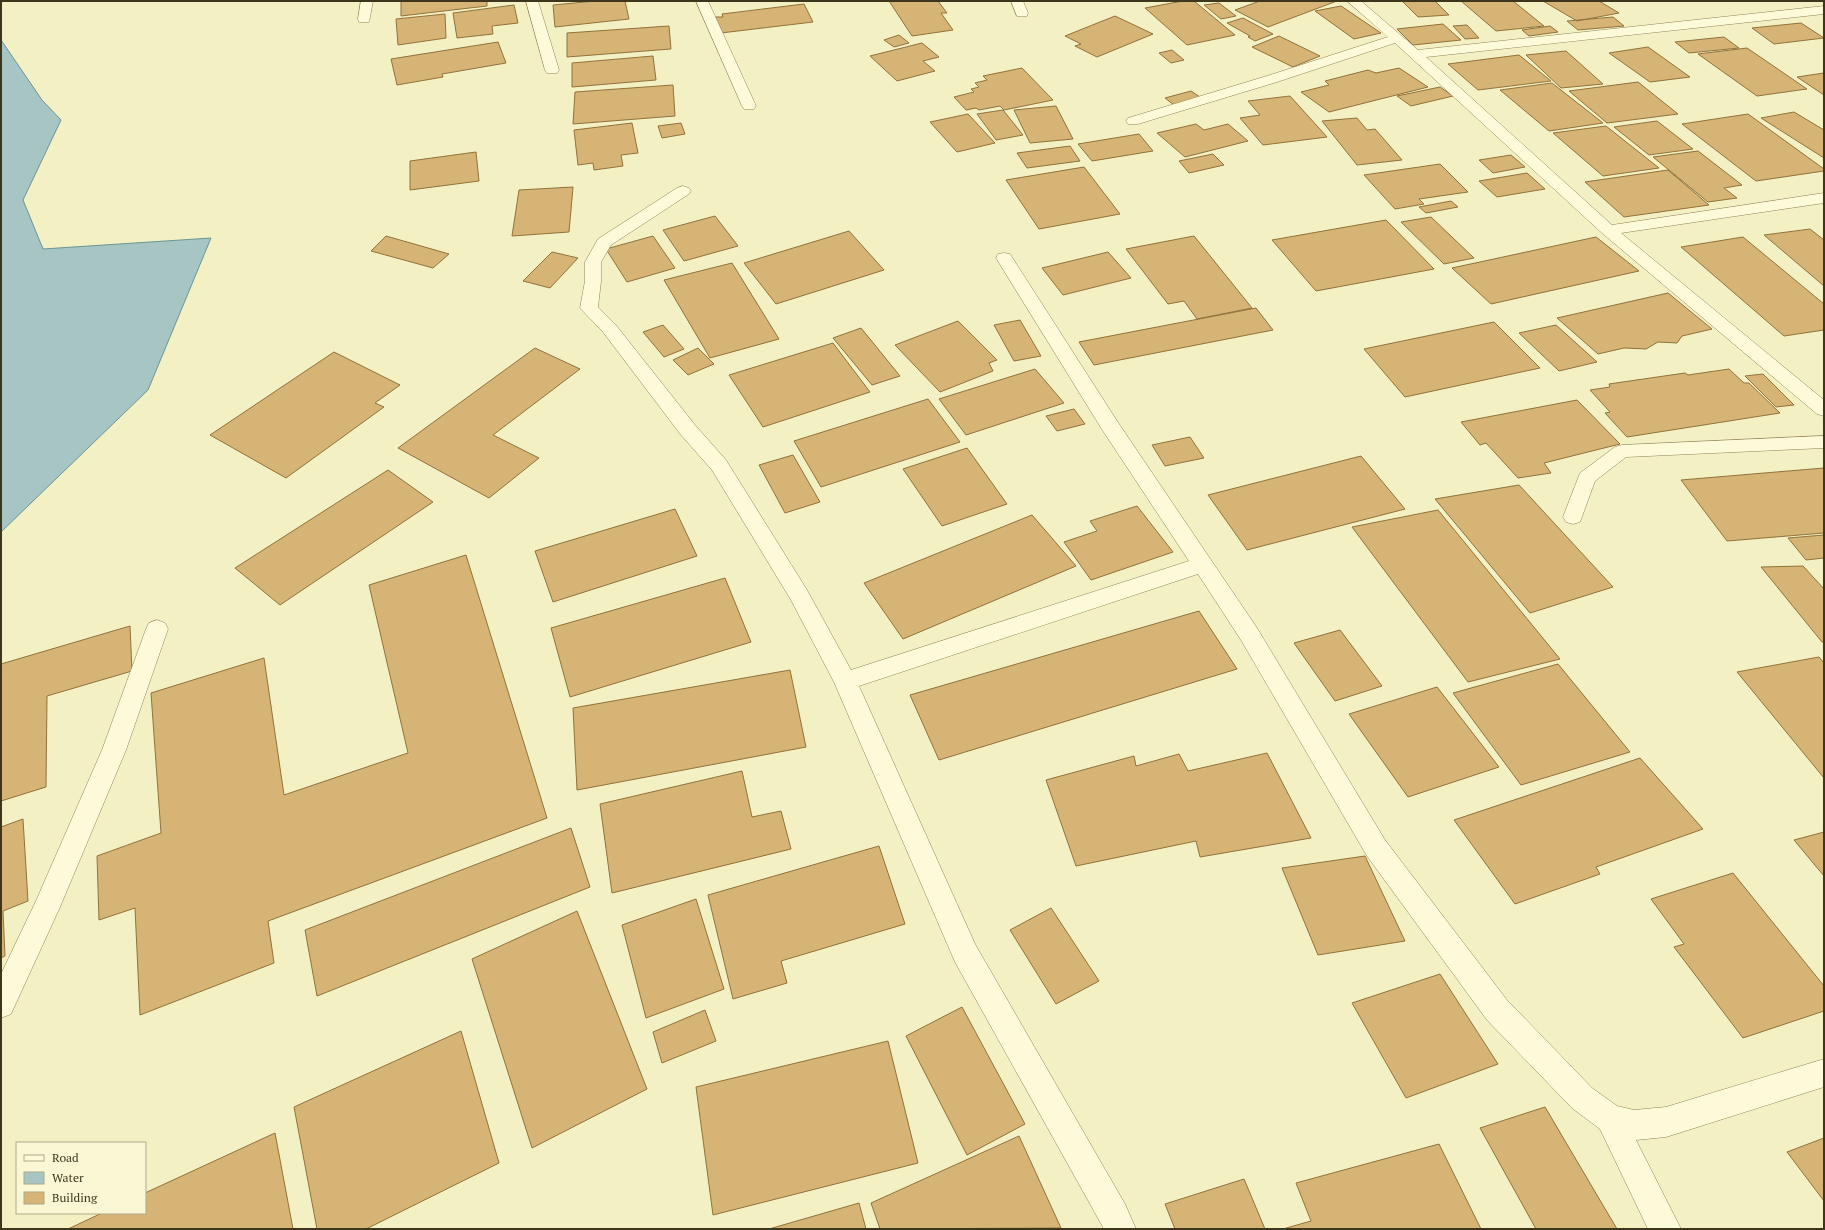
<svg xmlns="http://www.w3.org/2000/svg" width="1825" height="1230" font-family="'PT Serif',serif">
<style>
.water{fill:#a6c5c3;stroke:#6b9594}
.building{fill:#d5b475;stroke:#91723b}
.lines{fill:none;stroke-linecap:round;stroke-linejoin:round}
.service-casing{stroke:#908358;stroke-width:1}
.minor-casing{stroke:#908358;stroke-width:1}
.service{fill:#fcfad8;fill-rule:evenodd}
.minor{fill:#fcfad8;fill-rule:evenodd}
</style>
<rect width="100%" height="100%" fill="#f3f0c3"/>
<path class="water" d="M1 40 42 100 61 120 23 200 43 249 211 238 148 390 1 532Z"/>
<path class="building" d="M401 1H487V6L401 16Z
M595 1H625L629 19 555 27 553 5Z
M889 1H938L947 13H941L953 30 912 36Z
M1183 1H1194L1235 35 1187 45 1145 8Z
M1260 1H1337L1268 27 1235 10Z
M1402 1H1435L1449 15 1418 17Z
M1461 1H1513L1544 26 1496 31Z
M1543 1H1599L1619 13 1577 21Z
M1219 3 1236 16 1221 19 1204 5Z
M804 4 813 22 721 33 715 17H723L722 14Z
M514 5 518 23 492 26 493 34 457 38 453 13Z
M1341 6 1381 33 1354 39 1315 11Z
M445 14 446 38 398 45 396 19Z
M1115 16 1153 34 1097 57 1075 46 1081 44 1065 36Z
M1613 17 1624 26 1578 30 1567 21Z
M1243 18 1273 34 1255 41 1248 37 1250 36 1227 23Z
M1801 23 1824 38 1774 44 1752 28Z
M1443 24 1461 40 1413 45 1397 29Z
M1467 25 1479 38 1465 39 1453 26Z
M669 26 671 49 567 57V33Z
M1550 26 1558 32 1529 36 1522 30Z
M899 35 909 43 894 47 884 40Z
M1279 36 1320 56 1293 67 1252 47Z
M1724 37 1739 48 1689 53 1675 42Z
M498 42 506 63 442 74 443 77 397 85 391 59Z
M922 43 939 57 923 61 935 71 897 81 870 56Z
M1648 47 1690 77 1650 82 1609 53Z
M1747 48 1807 89 1757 96 1698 54Z
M1172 50 1184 60 1171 63 1159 53Z
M1566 51 1603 84 1561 88 1526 55Z
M1519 55 1551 81 1478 90 1448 64Z
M653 56 656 80 572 87V63Z
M1022 68 1053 100 1004 110 1000 106 979 110 976 108 966 110 954 97 974 92 971 89 979 87 975 83 987 80 983 76Z
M1399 68 1428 87 1329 112 1301 92 1329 85 1325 81 1368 70 1376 73Z
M1824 73V95L1797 77Z
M1638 82 1678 114 1607 123 1569 91Z
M1552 83 1603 123 1549 131 1500 90Z
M673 85 675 116 573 124 575 92Z
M1440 87 1453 96 1411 106 1397 96Z
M1191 91 1200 97 1174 105 1165 98Z
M1290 96 1327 137 1263 145 1240 118 1260 115 1248 101Z
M1056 106 1073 139 1030 143 1014 110Z
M1003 110 1023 135 996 140 977 114Z
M1794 112 1824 130V158L1761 118Z
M968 114 995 143 957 152 930 122Z
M1748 114 1824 169V171L1756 181 1682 124Z
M1357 118 1367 130 1375 129 1402 160 1357 165 1322 121Z
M1657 121 1693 149 1649 155 1614 127Z
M632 123 638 153 621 155 623 166 594 170 593 163 578 165 574 130Z
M681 123 685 134 662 138 658 126Z
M1196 124 1204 130 1228 124 1248 141 1185 157 1157 133Z
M1606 126 1659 168 1603 176 1553 133Z
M1139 134 1153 151 1092 161 1078 144Z
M1070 146 1080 161 1027 168 1017 153Z
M1698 151 1742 185 1724 188 1737 198 1708 202 1653 157Z
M476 152 479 181 410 190V161Z
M1213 154 1224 165 1189 173 1179 161Z
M1511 155 1525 167 1493 173 1479 160Z
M1440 164 1468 192 1419 199 1424 204 1395 209 1364 175Z
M1084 167 1120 214 1039 229 1006 180Z
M1668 170 1709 205 1624 217 1585 182Z
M1527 173 1545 189 1497 197 1479 181Z
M573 187 569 232 512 236 519 190Z
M1451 201 1458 207 1426 213 1419 207Z
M715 216 738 246 684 261 663 230Z
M1431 217 1474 258 1444 264 1401 222Z
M1386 220 1434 269 1316 291 1272 240Z
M1810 229 1824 240V286L1764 235Z
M849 231 884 270 776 304 744 263Z
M386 236 449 254 433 268 371 251Z
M653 236 675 268 627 282 606 249Z
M1194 236 1252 308 1197 319 1184 301 1168 304 1126 249Z
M1596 237 1639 271 1491 304 1452 268Z
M1743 237 1824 304V330L1784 336 1681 247Z
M552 252 578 258 550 288 523 281Z
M1108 252 1131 278 1063 295 1042 268Z
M732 263 779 339 710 358 664 280Z
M1668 293 1712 329 1682 336 1677 343 1658 342 1646 349 1624 348 1598 354 1557 318Z
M1256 308 1273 330 1094 365 1079 342Z
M1020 320 1041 356 1014 361 994 325Z
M958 321 997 360 989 363 993 371 940 392 895 345Z
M1494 322 1540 368 1405 397 1364 349Z
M663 325 684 349 664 357 643 332Z
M1556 325 1597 362 1559 371 1519 333Z
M861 328 900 376 872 385 833 338Z
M833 343 870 392 763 427 729 375Z
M535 348 580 369 493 435 539 458 489 498 398 448Z
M698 348 714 364 688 375 673 360Z
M334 352 400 385 375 403 384 407 286 478 210 435Z
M1035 369 1064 403 966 435 939 399Z
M1729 369 1744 383H1749L1780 413 1627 437 1605 413 1610 412 1590 390 1610 387 1609 384 1685 373 1688 375Z
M1763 374 1794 405 1776 407 1745 376Z
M928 399 960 442 821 487 794 441Z
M1577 400 1620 444 1544 463 1551 473 1518 478 1486 443 1480 445 1461 422Z
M1074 409 1085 424 1057 431 1046 416Z
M1190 437 1204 458 1165 466 1152 445Z
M967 448 1007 504 942 526 903 469Z
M793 455 820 502 785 513 759 465Z
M1361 456 1405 509 1247 550 1208 495Z
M1824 468V533L1727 541 1681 480Z
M388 470 433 502 280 605 235 568Z
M1519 485 1613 587 1530 613 1435 499Z
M1137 506 1173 552 1091 580 1064 542 1097 531 1090 521Z
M675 509 697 556 553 602 535 551Z
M1438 510 1560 659 1468 682 1352 527Z
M1032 515 1076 566 903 639 864 583Z
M1824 535V558L1806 560 1788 538Z
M466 555 547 818 268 921 274 963 140 1015 135 908 99 920 97 856 161 833 151 693 264 658 284 795 408 753 369 585Z
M1803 566 1824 589V642H1822L1761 567Z
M725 578 751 642 570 697 551 628Z
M1199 611 1237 669 939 760 910 695Z
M130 626 132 671 47 696 46 787 1 801V664Z
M1340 630 1382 686 1335 701 1294 643Z
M1819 657 1824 663V778L1737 672Z
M1558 664 1630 752 1521 785 1453 693Z
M790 670 806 747 577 790 573 708Z
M1437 687 1499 767 1408 797 1349 714Z
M1267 753 1311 838 1200 857 1196 841 1076 866 1046 780 1134 756 1136 766 1179 754 1188 771Z
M1640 758 1703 829 1596 867 1600 874 1515 904 1454 820Z
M742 771 752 817 781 811 791 849 612 893 600 804Z
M23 819 28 901 3 911 5 956 1 958V827Z
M571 828 590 887 317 996 305 930Z
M1824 832V876L1794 840Z
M879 846 905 924 781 961 787 983 733 999 708 895Z
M1365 856 1405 941 1318 955 1282 868Z
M1733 873 1824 986V1011L1743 1038 1674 947 1684 944 1651 899Z
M696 899 724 989 646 1018 622 925Z
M1051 908 1099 981 1056 1004 1010 930Z
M577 911 647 1089 532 1148 472 959Z
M1440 974 1498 1064 1406 1098 1352 1003Z
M962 1007 1025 1124 967 1155 906 1036Z
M705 1010 716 1041 662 1063 653 1032Z
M461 1031 499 1163 366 1229H317L294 1107Z
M888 1041 918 1163 713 1215 696 1087Z
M1545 1107 1617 1229H1536L1480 1128Z
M275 1133 293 1229H68L102 1213H145V1193Z
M1019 1136 1061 1228 880 1229 871 1203Z
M1824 1138V1201L1787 1152Z
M1439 1144 1481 1229H1283L1311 1221 1296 1183Z
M1244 1179 1265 1229H1175L1165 1204Z
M859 1203 866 1229H769Z"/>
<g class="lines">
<g class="service-casing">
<path id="service" d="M1824 436V448L1626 457 1595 481 1580 522 1573 524 1566 522 1563 517 1580 473 1615 447 1622 445Z"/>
</g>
<g class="minor-casing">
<path id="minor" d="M361 1H373L369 22H359L358 19Z
M526 1H538L559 70 557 73H547L545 70Z
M696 1H708L756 106 754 109H744L742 106Z
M1011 1H1023L1028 13 1027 16H1017Z
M1347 1H1361L1418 50 1824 6V14L1426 57 1612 225 1824 193V203L1621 233 1824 400V416L1817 414 1602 233 1395 43 1277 82 1138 124H1128L1126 121 1128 118 1267 76 1388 37Z
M683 186 689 188 691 191 689 194 611 245 601 262V281L598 307 615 324 695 425 726 460 807 590 851 670 1189 561 1103 431 996 258 998 254 1004 253 1010 254 1117 421 1257 628 1385 840 1507 1000 1592 1088 1617 1106 1634 1110 1666 1107 1824 1059V1087L1666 1137 1636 1140 1681 1229H1648L1600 1129 1572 1108 1487 1020 1367 856 1241 640 1198 574 859 686 975 944 1125 1204 1136 1229H1104L955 962 834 682 791 600 712 470 681 435 603 332 580 308 585 281V262L598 239 677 188Z
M157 620 165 623 168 629 126 750 60 907 11 1014 1 1018V974L36 901 102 750 146 629 149 623Z"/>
</g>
<use href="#service" class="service"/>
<use href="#minor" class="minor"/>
</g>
<rect width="1825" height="1230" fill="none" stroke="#3e351d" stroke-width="4"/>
<rect x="16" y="1142" width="130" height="72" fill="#f9f7d4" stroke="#aea98b"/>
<rect x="24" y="1155" width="20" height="6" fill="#fcfad8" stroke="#aea98b"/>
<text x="52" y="1162" font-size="12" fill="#3e351d">Road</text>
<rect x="24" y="1172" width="20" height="12" fill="#a6c5c3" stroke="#aea98b"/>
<text x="52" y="1182" font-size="12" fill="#3e351d">Water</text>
<rect x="24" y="1192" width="20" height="12" fill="#d5b475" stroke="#aea98b"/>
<text x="52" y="1202" font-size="12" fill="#3e351d">Building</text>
</svg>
